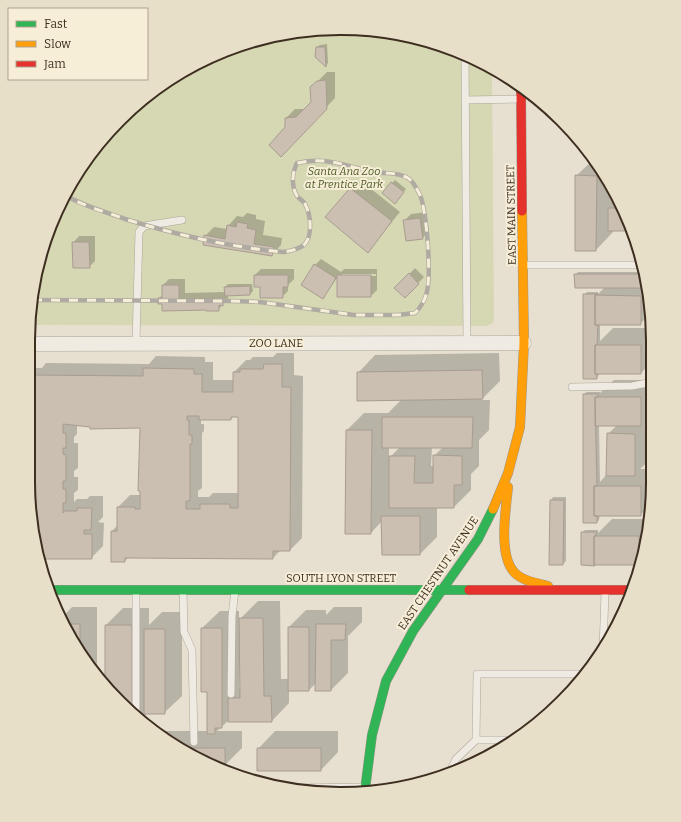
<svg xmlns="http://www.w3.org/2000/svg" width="681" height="822" font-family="Bitter,serif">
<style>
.green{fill:#d6d7b3}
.shadow{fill:#0003;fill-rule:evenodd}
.building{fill:#cbbfb2;stroke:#a89c90;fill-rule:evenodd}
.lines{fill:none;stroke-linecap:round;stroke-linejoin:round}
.lane-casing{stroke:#ada599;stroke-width:8}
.street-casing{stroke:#ada599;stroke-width:15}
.fast-casing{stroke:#9c958a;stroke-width:10}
.slow-casing{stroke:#9c958a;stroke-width:10}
.jam-casing{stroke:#9c958a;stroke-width:10}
.lane{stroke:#efebe3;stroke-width:7}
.street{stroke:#efebe3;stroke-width:14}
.fast{stroke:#30b455;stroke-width:9}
.slow{stroke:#ff9f0a;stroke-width:9}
.jam{stroke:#e5322d;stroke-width:9}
.rail-casing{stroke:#afaaa2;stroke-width:4.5}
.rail{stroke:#f7eed8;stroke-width:3;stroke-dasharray:9;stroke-linecap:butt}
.labels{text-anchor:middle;stroke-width:4;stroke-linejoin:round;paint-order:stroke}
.park-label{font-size:11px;font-style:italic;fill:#4d5a26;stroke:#f7eed8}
.street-label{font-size:11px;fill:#3d2e20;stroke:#f7eed8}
.rim{fill:none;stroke:#3d2e20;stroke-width:2}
</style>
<rect width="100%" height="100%" fill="#e7e0d1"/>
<path class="green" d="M340 28 401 34 460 52 492 69 494 322 487 326 29 325 52 221 81 167 120 119 167 81 221 52 279 34Z"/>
<path class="shadow" d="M327 44 328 63 326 66 317 47 320 45Z
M327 72H335V98L290 146 286 118 295 109H305L312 102 311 88Z
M594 159 600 167 614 192V204L618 199 632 230H613V232L596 250H576V176Z
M360 180 400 212 368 251 350 189Z
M395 180 406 189 398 200 383 193Z
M426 212 429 232 422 238 405 220 411 214Z
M247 213 256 215V219L265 221 263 235 282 238 281 245 272 255 205 236 214 227 227 229 228 226 237 216 243 217Z
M79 236H95V261L89 267 73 243Z
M321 259 341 272 344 269H377V290L371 296 338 277 323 297 315 265ZM342 274H376V276H342Z
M415 268 424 277 405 297 396 288Z
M261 269H294V279L288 285V291L282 297 261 286 255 275Z
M578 272H645L650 314 640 324H600V341L613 328H652L653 361 641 373H600L597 378H584V295L587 292H598V294L605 287 575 275Z
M169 279H185V293L225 292V287L228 284H252L253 291 250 294 228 295V298L218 310 163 303 159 298 163 295V285Z
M277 353H294V375L303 376 302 538 290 550H281L273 558 129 557 125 561 112 531 118 525V507L130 495H141V427L77 425V434L74 437V443H78V468L74 471V477H78V490L74 493V502L77 499H87L90 496H103V517L98 522 104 523 103 546 91 558 37 554 28 482V368H42L46 363 149 364 156 356 205 357V362H213V380H234V372L246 360H250L253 357H273ZM234 416H239V493H213L209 497H198V491L202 488V433L204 431V424H201V419H231Z
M499 353 500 381 481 400H490L489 430 479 440V466L471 474V490L454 507H437V537L420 554 382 521 371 533H346L347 430 364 413H388L401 400 358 373 375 355ZM389 447H400L389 458ZM432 447H443L434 456V466H431Z
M614 380H653L652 458 640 469H652V502L641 515H600L599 520 597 522 584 394 587 392H600V393ZM599 425H617L608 434 607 474 600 482Z
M553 497H566V561L563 564 551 500Z
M612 519H649L640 562 638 564 582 533 585 530H598V533Z
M258 601H280L281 679H289V627L306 610H326V615L334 607H362V622L348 636V673L331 690 316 683 309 690H289V703L272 721H228L217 731H242V748L224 766H216L167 741 158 734 161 731H208V691L202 628 220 611H239V620ZM239 651H241V686L239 688Z
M72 607H97V675L70 638 62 618Z
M123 608H149V625L162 612H182V696L164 713H147L141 719 106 688V625Z
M275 731H338V752L321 770H258V749Z"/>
<path class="building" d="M316 47H325L326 67 315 57Z
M326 80 327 109 281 157 269 145 285 127V118L296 117 311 102 310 87 317 81Z
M575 175 597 176 596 251H575Z
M391 182 404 192 395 204 382 193Z
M350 188 392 221 368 253 325 217Z
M608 208H622L632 231H608Z
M420 218 423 239 406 241 403 220Z
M237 222 248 224 247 228 256 230 254 244 274 247 272 256 203 245 204 235 225 239 227 225 236 227Z
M72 242H89L90 268H73Z
M314 264 336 278 323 299 301 285Z
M409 273 419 284 405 298 394 288Z
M574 274H645L648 288H575Z
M254 275H288V287H283V298H260V287H254Z
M337 275H371V297H337Z
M162 285H179V299L223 298V306L219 305V311H206V310L162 311V304H158V298H162Z
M250 286V295L225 296 224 287Z
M583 294H598L595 295V325H598L597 345H595V374H597V379H583Z
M595 295 641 296V325H595Z
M595 345H641V374H595Z
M264 364H282V387H291L290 551H273V559L125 558V562H111V531H117V507H135V509H140V491H138L140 428 90 429V427L63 424V433H66V448H63V454L66 455V481H63V489H66V503H63V513L64 511H77V508H92L91 530H84V534H92V559H41V555H38L28 482V379H33V375L143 376V368L194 369V374H202V392H233V372H240V369H263ZM187 416H199V420H231V417H238V508H230V504H200V509H186V501H190V444H192V435H189V420H187Z
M482 370 483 399 357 401V372Z
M649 391H653V437H648Z
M583 394H598V397H595L597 486H594V516H597V523H583Z
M595 397H641V426H595Z
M382 417H473L472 448H382Z
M346 430H372L371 534H345Z
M607 433 635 434V476H606Z
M433 455 462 456V485H454V508H389V456H415L414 483H433Z
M594 486H641V516H594Z
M550 500H564L563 565H549Z
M381 516H420V555H382Z
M581 532H596V536H594V565L595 566 581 565Z
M594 536H639V565H594Z
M239 618H263L264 696H271L272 722H228V698H240Z
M64 624H80V652L70 638Z
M316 624H346L345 640H331V691H315Z
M105 625H132V710L105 687Z
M288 627H309V691H288Z
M201 628H222V728H215V734H207V692H201Z
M144 629H165V714H144Z
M180 748H225V767H218Z
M257 748H321V771H257Z"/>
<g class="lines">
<g class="lane-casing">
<path id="lane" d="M465 54 467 342
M465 100 521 99
M523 265H643
M136 343 139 232 144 226 182 220
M572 387 632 386 653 382
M136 590V714
M183 590 184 632 192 650 194 742
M603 650 605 592
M231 694 232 616 235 590
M476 740 477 674H585
M449 774 456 759 476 740H516
M293 788 365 787"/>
</g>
<g class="street-casing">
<path id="street" d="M29 344 524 343"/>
</g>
<g class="fast-casing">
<path id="fast" d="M50 590H469
M365 790 372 735 386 681 413 631 478 539 493 509"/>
</g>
<g class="slow-casing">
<path id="slow" d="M508 487C506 509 498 554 514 572 522 581 537 583 548 586
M493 509 508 473 520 427 524 343 522 211"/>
</g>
<g class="jam-casing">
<path id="jam" d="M521 87 522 211
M469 590H633"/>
</g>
<use href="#lane" class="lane"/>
<use href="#street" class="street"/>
<use href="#fast" class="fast"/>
<use href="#slow" class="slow"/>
<use href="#jam" class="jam"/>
<g class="rail-casing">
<path id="rail" d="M33 300 231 301 260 302 354 315H398L415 313C420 308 424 302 426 295 432 279 427 212 420 195 418 191 412 180 408 178 397 172 386 174 375 172 345 167 330 156 297 163 292 173 291 186 297 196 299 199 304 201 305 204 311 215 313 236 304 245 298 250 290 251 283 252 229 247 177 235 125 219 106 212 83 206 65 195"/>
</g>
<use href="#rail" class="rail"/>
</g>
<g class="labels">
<g class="park-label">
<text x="344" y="175">Santa Ana Zoo<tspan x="344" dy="13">at Prentice Park</tspan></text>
</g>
<g class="street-label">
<text transform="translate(511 215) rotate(-91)" y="4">EAST MAIN STREET</text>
<text x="276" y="347">ZOO LANE</text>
<text transform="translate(438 573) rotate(-56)" y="4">EAST CHESTNUT AVENUE</text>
<text x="341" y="582">SOUTH LYON STREET</text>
</g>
</g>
<path d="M0 0H681V822H0ZM340 35H341A305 305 0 0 1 646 340V482A305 305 0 0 1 341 787H340A305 305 0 0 1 35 482V340A305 305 0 0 1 340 35Z" fill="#e8dfc9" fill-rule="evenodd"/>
<path class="rim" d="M340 35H341A305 305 0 0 1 646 340V482A305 305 0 0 1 341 787H340A305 305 0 0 1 35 482V340A305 305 0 0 1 340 35Z"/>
<rect x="8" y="8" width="140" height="72" fill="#f7eed8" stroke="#ada18e"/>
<rect x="16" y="21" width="20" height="6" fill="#30b455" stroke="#ada18e"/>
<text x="44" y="28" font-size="12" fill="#3d2e20">Fast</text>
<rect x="16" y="41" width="20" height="6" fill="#ff9f0a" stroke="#ada18e"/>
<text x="44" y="48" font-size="12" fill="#3d2e20">Slow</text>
<rect x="16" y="61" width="20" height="6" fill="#e5322d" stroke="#ada18e"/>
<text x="44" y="68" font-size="12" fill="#3d2e20">Jam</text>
</svg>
